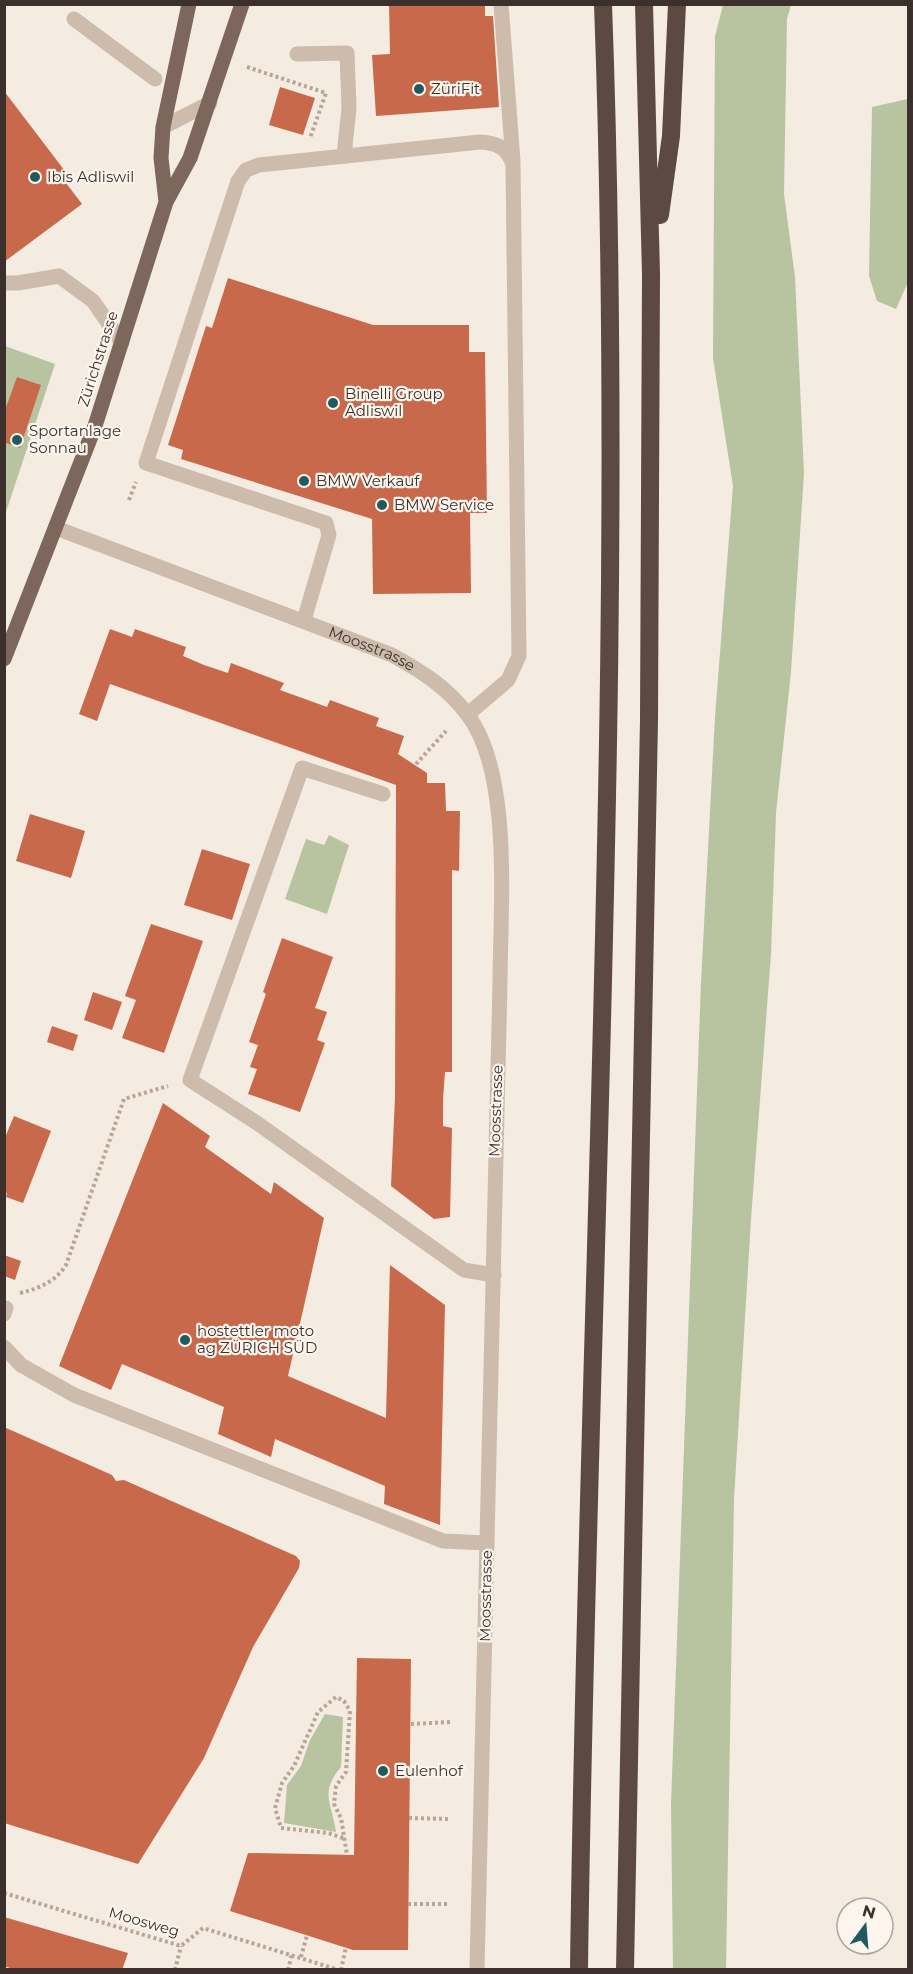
<svg xmlns="http://www.w3.org/2000/svg" width="913" height="1974" font-family="Montserrat,sans-serif">
<style>
.green{fill:#b8c4a0}
.building{fill:#c8694b}
.lines{fill:none;stroke-linecap:round;stroke-linejoin:round}
.path{stroke:#b9a596;stroke-width:4;stroke-dasharray:3 3;stroke-linecap:butt}
.minor{stroke:#cdbbac;stroke-width:15}
.major{stroke:#7d675c;stroke-width:15}
.highway{stroke:#5c4a42;stroke-width:18}
.poi-dot{fill:#1f5a5e;stroke:#fbf5ee;stroke-width:2}
.labels{text-anchor:middle;stroke-width:4.5;stroke-linejoin:round;paint-order:stroke}
.poi-label{font-size:15px;fill:#3b302b;stroke:#fbf5ee;text-anchor:start}
.street-label{font-size:15px;fill:#3b302b;stroke:#fbf5ee}
</style>
<rect width="100%" height="100%" fill="#f4ebe1"/>
<path class="green" d="M723 5H791L787 19 784 194 795 277 804 473 791 672 776 813 771 954 751 1219 734 1499 726 1969 673 1970 671 1804 701 982 715 717 733 486 713 358 715 36Z
M908 99V282L896 309 877 301 869 276 872 107Z
M5 346 55 364 5 515Z
M329 835 349 845 327 914 285 899 306 839 324 845Z
M325 1714 343 1717 341 1767C319 1793 332 1803 336 1832L284 1823 287 1785 301 1766 310 1740Z"/>
<path class="building" d="M389 4H485V16H493L499 107 376 116 372 55 390 54Z
M280 87 315 98 303 135 269 125Z
M4 91 68 175 63 179 82 204 4 262Z
M228 278 373 325H469V352H485L487 513H470L471 593 373 594 372 519 181 459 183 450 168 445 206 326 212 328Z
M17 377 41 385 20 448 4 442V413Z
M110 629 132 637 135 629 186 647 183 656 204 665 228 673 231 663 284 683 280 690 327 707 330 700 379 718 376 726 404 736 398 754 427 773V783H445L446 811H460L459 871 452 870V1072H445L443 1099V1126L452 1128 450 1217 434 1219 391 1186 395 1097 396 785 110 684 97 721 79 714Z
M30 814 85 831 71 878 16 861Z
M202 849 250 864 232 920 184 905Z
M151 924 203 941 164 1053 122 1038 136 1000 125 996Z
M282 938 333 957 315 1008 327 1012 317 1040 325 1043 300 1112 248 1094 257 1069 250 1067 258 1045 249 1042 266 994 263 992Z
M93 992 122 1002 112 1030 84 1020Z
M52 1026 78 1035 73 1051 47 1042Z
M163 1103 210 1136 205 1147 271 1194 274 1182 324 1218 288 1376 386 1418 390 1265 445 1305 440 1525 384 1504 385 1486 275 1439 271 1457 218 1434 224 1407 122 1364 111 1390 59 1366Z
M14 1116 51 1131 23 1203 6 1197 7 1193 4 1192V1140Z
M4 1255 21 1261 15 1280 4 1276Z
M4 1427 112 1475 116 1481 124 1480 296 1556 300 1561 299 1568 253 1647 204 1758 138 1864 4 1823Z
M357 1658 411 1659 408 1950H353L230 1911 248 1853 354 1855Z
M4 1917 128 1953 122 1970H16L4 1966Z"/>
<g class="lines">
<path class="path" d="M247 67 326 93 310 138
M129 500 136 482
M416 764 446 731
M20 1293C40 1288 55 1282 66 1265L124 1099 168 1086
M411 1724 451 1722
M409 1818 449 1819
M343 1838 328 1833 281 1828 275 1808 282 1783 294 1766 318 1712 336 1697 344 1701 350 1711 346 1772 336 1786 334 1804 341 1818 347 1855
M4 1893 181 1946 203 1928 339 1970
M408 1904H449
M301 1957 307 1935
M175 1970 181 1946
M288 1970 292 1954
M341 1970 346 1947"/>
<g class="minor">
<path d="M501 4 513 161"/>
<path d="M74 19 155 79"/>
<path d="M297 54 347 53 349 108 344 156"/>
<path d="M163 127 210 103"/>
<path d="M4 283H18L59 276 93 301 122 343"/>
<path id="s1" d="M56 528 392 655C421 671 447 687 467 714 513 773 500 910 500 983L477 1970"/>
<path d="M304 620 329 535 326 523 146 463 238 181 246 170 259 165 480 142C498 143 507 148 513 164L519 656 508 680 468 714"/>
<path d="M383 794 302 768 190 1080 257 1123 464 1270 494 1275"/>
<path d="M4 1314 6 1308"/>
<path d="M4 1347 21 1365 74 1395 443 1541 487 1543"/>
</g>
<path class="major" d="M166 202 161 158 163 127 189 4
M4 659 95 426 166 202 190 158 242 4"/>
<path class="highway" d="M660 215 671 136 677 4
M579 1970C587 1315 627 659 603 4
M625 1970 649 720 651 274 644 4"/>
</g>
<g class="poi-dot">
<circle cx="419" cy="89" r="6"/>
<circle cx="35" cy="177" r="6"/>
<circle cx="333" cy="403" r="6"/>
<circle cx="17" cy="440" r="6"/>
<circle cx="304" cy="481" r="6"/>
<circle cx="382" cy="505" r="6"/>
<circle cx="185" cy="1340" r="6"/>
<circle cx="383" cy="1771" r="6"/>
</g>
<g class="labels">
<g class="poi-label">
<text x="431" y="94">ZüriFit</text>
<text x="47" y="182">Ibis Adliswil</text>
<text x="345" y="399">Binelli Group<tspan x="345" dy="17">Adliswil</tspan></text>
<text x="29" y="436">Sportanlage<tspan x="29" dy="17">Sonnau</tspan></text>
<text x="316" y="486">BMW Verkauf</text>
<text x="394" y="510">BMW Service</text>
<text x="197" y="1336">hostettler moto<tspan x="197" dy="17">ag ZÜRICH SÜD</tspan></text>
<text x="395" y="1776">Eulenhof</text>
</g>
<g class="street-label">
<text transform="translate(98 359) rotate(-72)" y="5">Zürichstrasse</text>
<text dy="5" stroke="none"><textPath href="#s1" startOffset="338">Moosstrasse</textPath></text>
<text transform="translate(496 1111) rotate(-88)" y="5">Moosstrasse</text>
<text transform="translate(486 1596) rotate(-89)" y="5">Moosstrasse</text>
<text transform="translate(144 1922) rotate(16)" y="5">Moosweg</text>
</g>
</g>
<rect width="913" height="1974" fill="none" stroke="#3b302b" stroke-width="12"/>
<g transform="translate(865 1926) rotate(16)"><circle r="28" fill="#fbf5ee" stroke="#aea6a0" stroke-width="1.5"/>
<path d="M0-4.5L10 22L0 15L-10 22Z" fill="#1f5a5e"/>
<text y="-9" font-size="16" font-weight="bold" text-anchor="middle" fill="#3b302b">N</text>
</g>
</svg>
